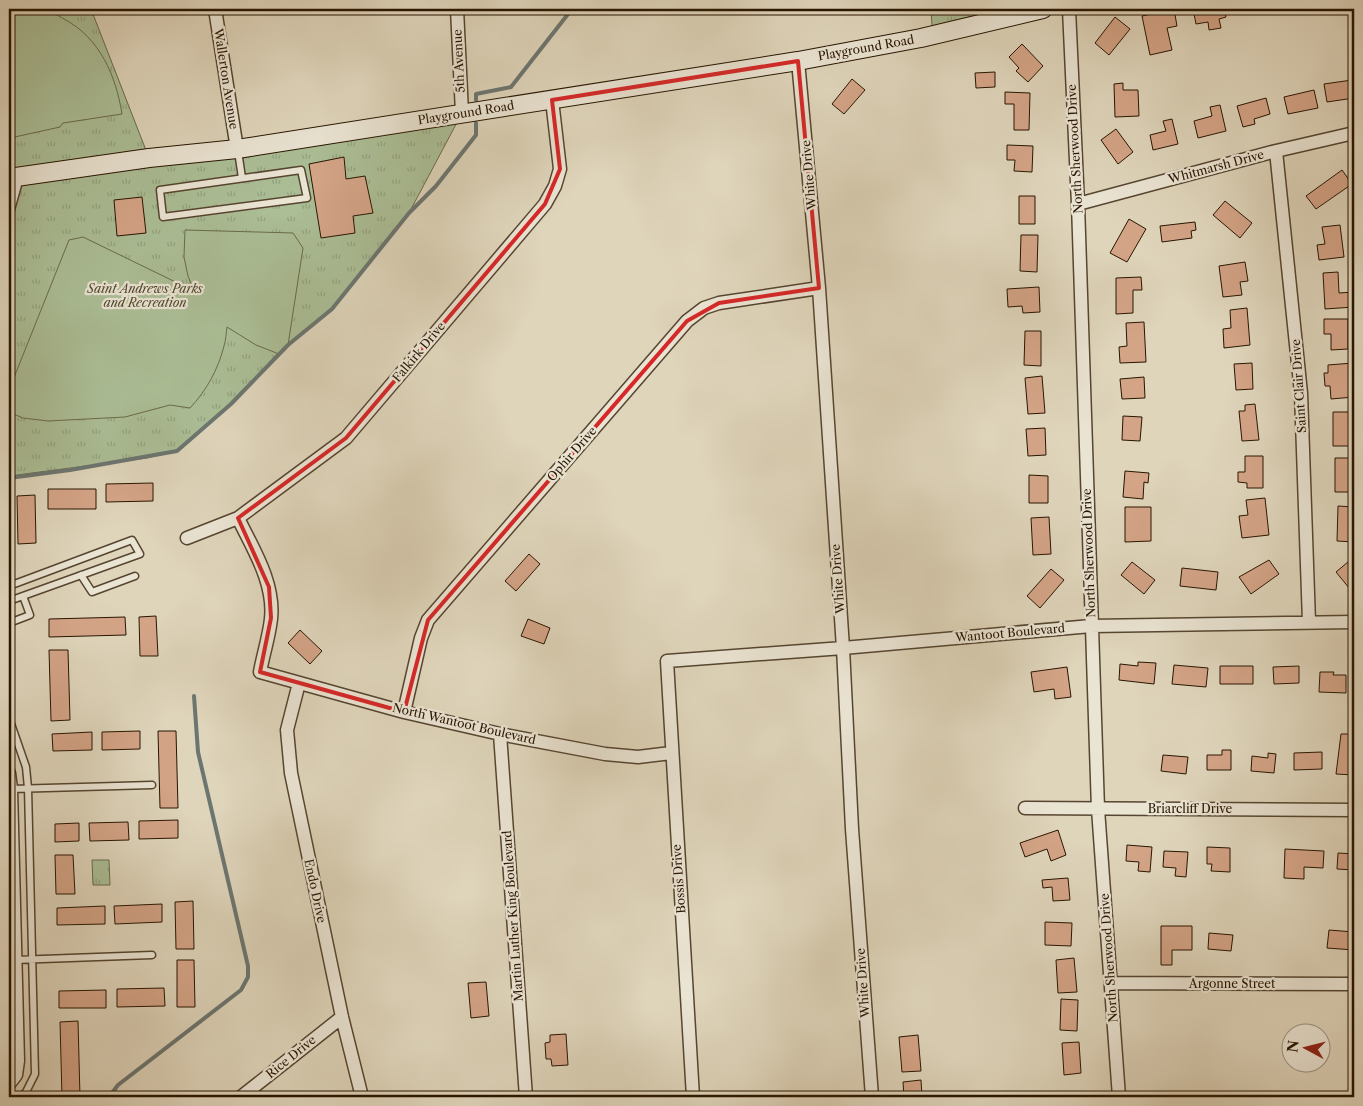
<svg xmlns="http://www.w3.org/2000/svg" width="1363" height="1106" font-family="'Libre Caslon Text',serif">
<style>
.grass{fill:url(#grass-tufts);stroke:#6a6a4c}
.pitch{fill:#abbe96;stroke:#6a6a4c}
.lines{fill:none;stroke-linecap:round;stroke-linejoin:round}
.stream{stroke:#6c7671;stroke-width:4}
.building{fill:#d4a487;stroke:#281501}
.lane-casing{stroke:#564530;stroke-width:9}
.street-casing{stroke:#564530;stroke-width:15}
.secondary-casing{stroke:#281501;stroke-width:20}
.lane{stroke:#eae4d3;stroke-width:6}
.street{stroke:#eae4d3;stroke-width:12}
.secondary{stroke:#eae4d3;stroke-width:18}
.marked{fill:none;stroke:#d62828;stroke-width:4;stroke-linejoin:round}
.labels{text-anchor:middle;stroke-width:4.5;stroke-linejoin:round;paint-order:stroke}
.street-label{font-size:12px;fill:#281501;stroke:#eae4d3}
.park-label{font-size:12px;font-style:italic;fill:#4f482e;stroke:#eae4d3}
</style>
<defs>
<pattern id="grass-tufts" width="24" height="20" patternUnits="userSpaceOnUse" patternTransform="scale(1.25)"><rect width="24" height="20" fill="#abbe96"/><path d="M3 7l-1-3M5 7V3M7 7l1-3M15 17l-1-3M17 17v-4M19 17l1-3" fill="none" stroke="#93a280"/></pattern>
</defs>
<rect width="100%" height="100%" fill="#dfd5bb"/>
<filter id="stains"><feTurbulence type="fractalNoise" baseFrequency=".004" numOctaves="4"/><feColorMatrix values="0 0 0 0 .2 0 0 0 0 .09 0 0 0 0 .02 0 0 0 .5 -.17"/></filter>
<radialGradient id="worn" r=".72"><stop offset=".6" stop-color="#630" stop-opacity="0"/><stop offset="1" stop-color="#630" stop-opacity=".3"/></radialGradient>
<path class="grass" d="M9 9H91L149 158 462 113 409 213 332 309 288 345 231 404 177 451 147 458 9 476Z
M931 9H1001L932 26Z
M92 860H109L110 885H93Z"/>
<path class="pitch" d="M9 9C19 9 30 7 40 9 49 10 57 15 64 19 100 38 116 76 122 114L63 123 60 127 10 138 9 137Z
M185 230 293 233 303 248 288 345 279 354 256 345 227 327C226 333 226 340 224 346 218 370 206 391 190 408L170 405 125 417 48 421 23 418 9 412V390L69 240 83 237 194 291 188 276 184 257Z"/>
<g class="lines">
<path class="stream" d="M476 100V94L511 87 572 9
M9 478 70 470 177 451 231 404 288 345 332 309 409 213 436 186 476 135V123
M109 1097 118 1085 241 990 248 977V966L198 752 194 696"/>
</g>
<path class="building" d="M1174 9 1177 26 1167 28 1172 50 1150 55 1142 16Z
M1193 9H1224L1226 17 1219 19 1221 28 1209 30 1208 22 1196 24Z
M1234 9H1256L1236 14Z
M1115 17 1130 29 1109 55 1095 43Z
M1022 44 1043 66 1028 82 1016 71 1019 68 1009 57Z
M995 72V87L976 88 975 73Z
M1354 74V98L1327 102 1324 84 1352 80 1351 75Z
M852 79 865 90 844 114 832 104Z
M1123 83V90H1138L1139 116 1115 117 1114 84Z
M1314 90 1318 108 1288 114 1284 97Z
M1005 92 1030 93 1029 130H1014V104H1005Z
M1266 98 1270 114 1254 119 1255 124 1243 127 1237 106Z
M1220 105 1226 131 1198 138 1194 121 1212 116 1210 107Z
M1172 119 1178 144 1153 150 1150 135 1166 131 1163 121Z
M1116 129 1133 152 1118 164 1101 140Z
M1007 145 1033 146 1032 172 1014 171 1015 160H1007Z
M344 157 346 179 365 176 373 213 353 216 355 233 321 238 309 164Z
M1342 170 1352 184 1316 209 1306 196Z
M1019 196H1035V224H1019Z
M142 197 146 233 117 236 114 200Z
M1225 201 1252 223 1240 238 1213 215Z
M1129 219 1146 229 1127 262 1110 253Z
M1195 222 1196 230 1191 231 1192 238 1162 242 1160 226Z
M1340 225 1344 257 1319 260 1317 245 1325 244 1322 227Z
M1021 235H1038L1037 272 1020 271Z
M1245 262 1248 281 1240 282 1242 295 1223 297 1219 266Z
M1338 272 1339 293 1354 292V307L1325 309 1323 273Z
M1141 277 1142 290H1133V313L1116 314V278Z
M1039 287 1040 312 1023 313 1022 306 1008 307 1007 289Z
M1247 308 1250 345 1224 348 1223 329 1231 328 1230 310Z
M1324 319H1348V349L1331 350V334H1324Z
M1144 322 1146 362 1120 363 1119 347 1127 346 1126 323Z
M1025 331H1041V366L1024 365Z
M1252 363 1253 389 1236 390 1234 364Z
M1353 363 1354 397 1331 399 1330 386H1325L1324 373H1328V365Z
M1042 376 1045 413 1028 414 1025 378Z
M1144 377 1145 398 1122 399 1120 379Z
M1255 404 1259 440 1242 441 1239 411H1245V405Z
M1333 412H1351V446H1333Z
M1123 416 1142 417 1140 441 1122 440Z
M1045 428 1046 455 1028 456 1026 429Z
M1245 456H1263V488H1247V483L1238 482V472H1245Z
M1335 458H1351V465H1354L1353 492H1335Z
M1125 471 1149 473 1148 483 1144 482 1143 499 1123 497Z
M1029 475 1048 476V503H1029Z
M153 483V501L106 502V484Z
M48 489H96V509H48Z
M35 495 36 543 18 544 17 496Z
M1265 498 1269 535 1242 538 1239 516 1248 515 1246 500Z
M1338 506 1354 507V542L1337 541Z
M1125 507H1151V541L1125 542Z
M1049 517 1051 554 1033 555 1031 518Z
M529 554 540 564 516 591 505 581Z
M1354 557V594L1336 572Z
M1269 560 1279 574 1251 594 1239 577Z
M1132 562 1155 580 1144 594 1121 575Z
M1182 568 1218 572 1216 590 1180 586Z
M1051 569 1064 580 1040 608 1027 596Z
M156 616 158 656H140L139 617Z
M125 617 126 635 49 637V619Z
M528 619 550 628 544 644 521 636Z
M300 630 322 651 310 664 288 643Z
M49 650H68L70 720 51 721Z
M1138 662 1156 663 1154 684 1119 680 1120 664 1138 666Z
M1174 665 1208 668 1206 687 1172 684Z
M1220 666H1253V684H1220Z
M1299 666V683L1274 684 1273 667Z
M1067 667 1071 697 1055 699 1054 689 1034 692 1031 672Z
M1320 672H1334L1333 675H1346V693L1319 692Z
M140 731V749L102 750V732Z
M158 731H176L178 808H160Z
M92 732V750L53 751 52 734Z
M1341 734H1354V775L1336 774Z
M1222 750H1231V770H1207V755H1222Z
M1322 752V769L1294 770V753Z
M1268 753 1276 754 1274 773 1251 771 1252 756 1268 758Z
M1163 755 1188 757 1186 774 1161 771Z
M178 820V838L139 839V821Z
M128 822 129 840 90 841 89 823Z
M79 823V841L55 842V824Z
M1058 830 1066 855 1051 861 1047 849 1025 857 1020 843Z
M1127 845 1152 847 1150 872 1138 871 1139 862 1126 861Z
M1207 847 1230 848V872L1211 871 1212 864H1207Z
M1285 849 1324 851 1323 868 1304 867V879L1284 878Z
M1164 851 1188 852 1186 877 1175 876 1176 868 1163 867Z
M1338 853 1354 854V870L1337 869Z
M55 855H73L75 894H56Z
M1068 878 1070 900 1053 901 1052 887 1043 888 1042 880Z
M193 901 194 949H176L175 902Z
M162 904V922L115 924 114 906Z
M105 906V924L57 925V908Z
M1045 922 1072 923 1071 946 1045 945Z
M1161 926H1192V950H1172V965H1161Z
M1329 930 1354 932V950L1327 948Z
M1209 933 1233 935 1231 951 1208 949Z
M1074 958 1077 992 1058 993 1056 960Z
M177 960H194L195 1007H177Z
M486 982 489 1016 471 1018 468 983Z
M164 988 165 1006 117 1007V989Z
M106 990V1008H59V991Z
M1061 999 1078 1000 1077 1031 1060 1030Z
M78 1021 80 1097H62L60 1022Z
M566 1034 568 1065 552 1066 551 1059H546L545 1043 550 1042V1035Z
M918 1035 921 1071 902 1072 899 1037Z
M1079 1042 1081 1073 1064 1075 1062 1043Z
M921 1080 922 1097H904L903 1082Z"/>
<g class="lines">
<g class="lane-casing">
<path id="lane" d="M238 151 242 178
M301 170 307 198 163 217 160 190Z
M9 217 20 178
M81 575 92 592 135 576
M9 586 132 540 140 554 9 601
M9 623 30 615 23 596
M9 718 26 767 28 788 35 1074 26 1092 21 1097
M11 789 152 785
M15 960 152 955"/>
</g>
<g class="street-casing">
<path id="street" d="M215 9 237 149
M457 9 462 113
M1069 9 1078 204 1098 809 1119 1097
M798 61 819 288 843 648 852 829 872 1097
M1276 151 1301 393 1309 622
M1078 204 1276 151 1354 133
M238 518C253 549 275 583 271 619 269 637 263 655 260 672L404 712 500 734 605 754 638 757 671 753
M187 538 238 518 346 438 545 204 555 186 560 169 552 100
M299 683 287 730 291 773 342 1017 362 1097
M404 712 421 638 428 620 687 321 704 308 719 303 819 288
M500 734 526 1097
M9 773 11 789 18 1061 16 1075 9 1084
M1025 808 1354 810
M1111 983 1354 984
M241 1097 342 1017
M693 1097 667 661 843 648 1091 626 1354 622"/>
</g>
<g class="secondary-casing">
<path id="secondary" d="M9 178 149 158 237 149 798 61 921 38 1043 9"/>
</g>
<use href="#lane" class="lane"/>
<use href="#street" class="street"/>
<use href="#secondary" class="secondary"/>
</g>
<path class="marked" d="M798 61 819 288 719 303 687 321 428 620 404 712 260 672 271 618 269 587 238 518 346 438 545 204 560 169 552 100Z"/>
<g class="labels">
<g class="street-label">
<text transform="translate(866 48) rotate(-10)" y="4">Playground Road</text>
<text transform="translate(459 61) rotate(-93)" y="4">5th Avenue</text>
<text transform="translate(226 79) rotate(81)" y="4">Wallerton Avenue</text>
<text transform="translate(466 113) rotate(-9)" y="4">Playground Road</text>
<text transform="translate(1075 149) rotate(-93)" y="4">North Sherwood Drive</text>
<text transform="translate(1216 167) rotate(-15)" y="4">Whitmarsh Drive</text>
<text transform="translate(809 175) rotate(-95)" y="4">White Drive</text>
<text transform="translate(419 352) rotate(-50)" y="4">Falkirk Drive</text>
<text transform="translate(1299 386) rotate(-94)" y="4">Saint Clair Drive</text>
<text transform="translate(572 454) rotate(-49)" y="4">Ophir Drive</text>
<text transform="translate(1089 553) rotate(-92)" y="4">North Sherwood Drive</text>
<text transform="translate(838 579) rotate(-94)" y="4">White Drive</text>
<text transform="translate(1010 633) rotate(-5)" y="4">Wantoot Boulevard</text>
<text transform="translate(464 724) rotate(13)" y="4">North Wantoot Boulevard</text>
<text x="1190" y="813">Briarcliff Drive</text>
<text transform="translate(679 879) rotate(-94)" y="4">Bossis Drive</text>
<text transform="translate(315 891) rotate(78)" y="4">Endo Drive</text>
<text transform="translate(513 916) rotate(-94)" y="4">Martin Luther King Boulevard</text>
<text transform="translate(1109 958) rotate(-94)" y="4">North Sherwood Drive</text>
<text transform="translate(863 983) rotate(-94)" y="4">White Drive</text>
<text x="1232" y="988">Argonne Street</text>
<text transform="translate(291 1057) rotate(-39)" y="4">Rice Drive</text>
</g>
<g class="park-label">
<text x="145" y="293">Saint Andrews Parks<tspan x="145" dy="14">and Recreation</tspan></text>
</g>
</g>
<rect width="1363" height="1106" fill="none" stroke="#dfd5bb" stroke-width="30"/>
<rect x="10" y="10" width="1343" height="1086" fill="none" stroke="#281501" stroke-width="2.5"/>
<rect x="15" y="15" width="1333" height="1076" fill="none" stroke="#281501"/>
<g transform="translate(1306 1048) rotate(277)"><circle r="24" fill="#eae4d3" stroke="#9c917f"/>
<path d="M0-4L9 19L0 12L-9 19Z" fill="#8f2418"/>
<text y="-8" font-size="14" font-weight="bold" text-anchor="middle" fill="#281501">N</text>
</g>
<rect width="100%" height="100%" filter="url(#stains)"/>
<rect width="100%" height="100%" fill="url(#worn)"/>
</svg>
